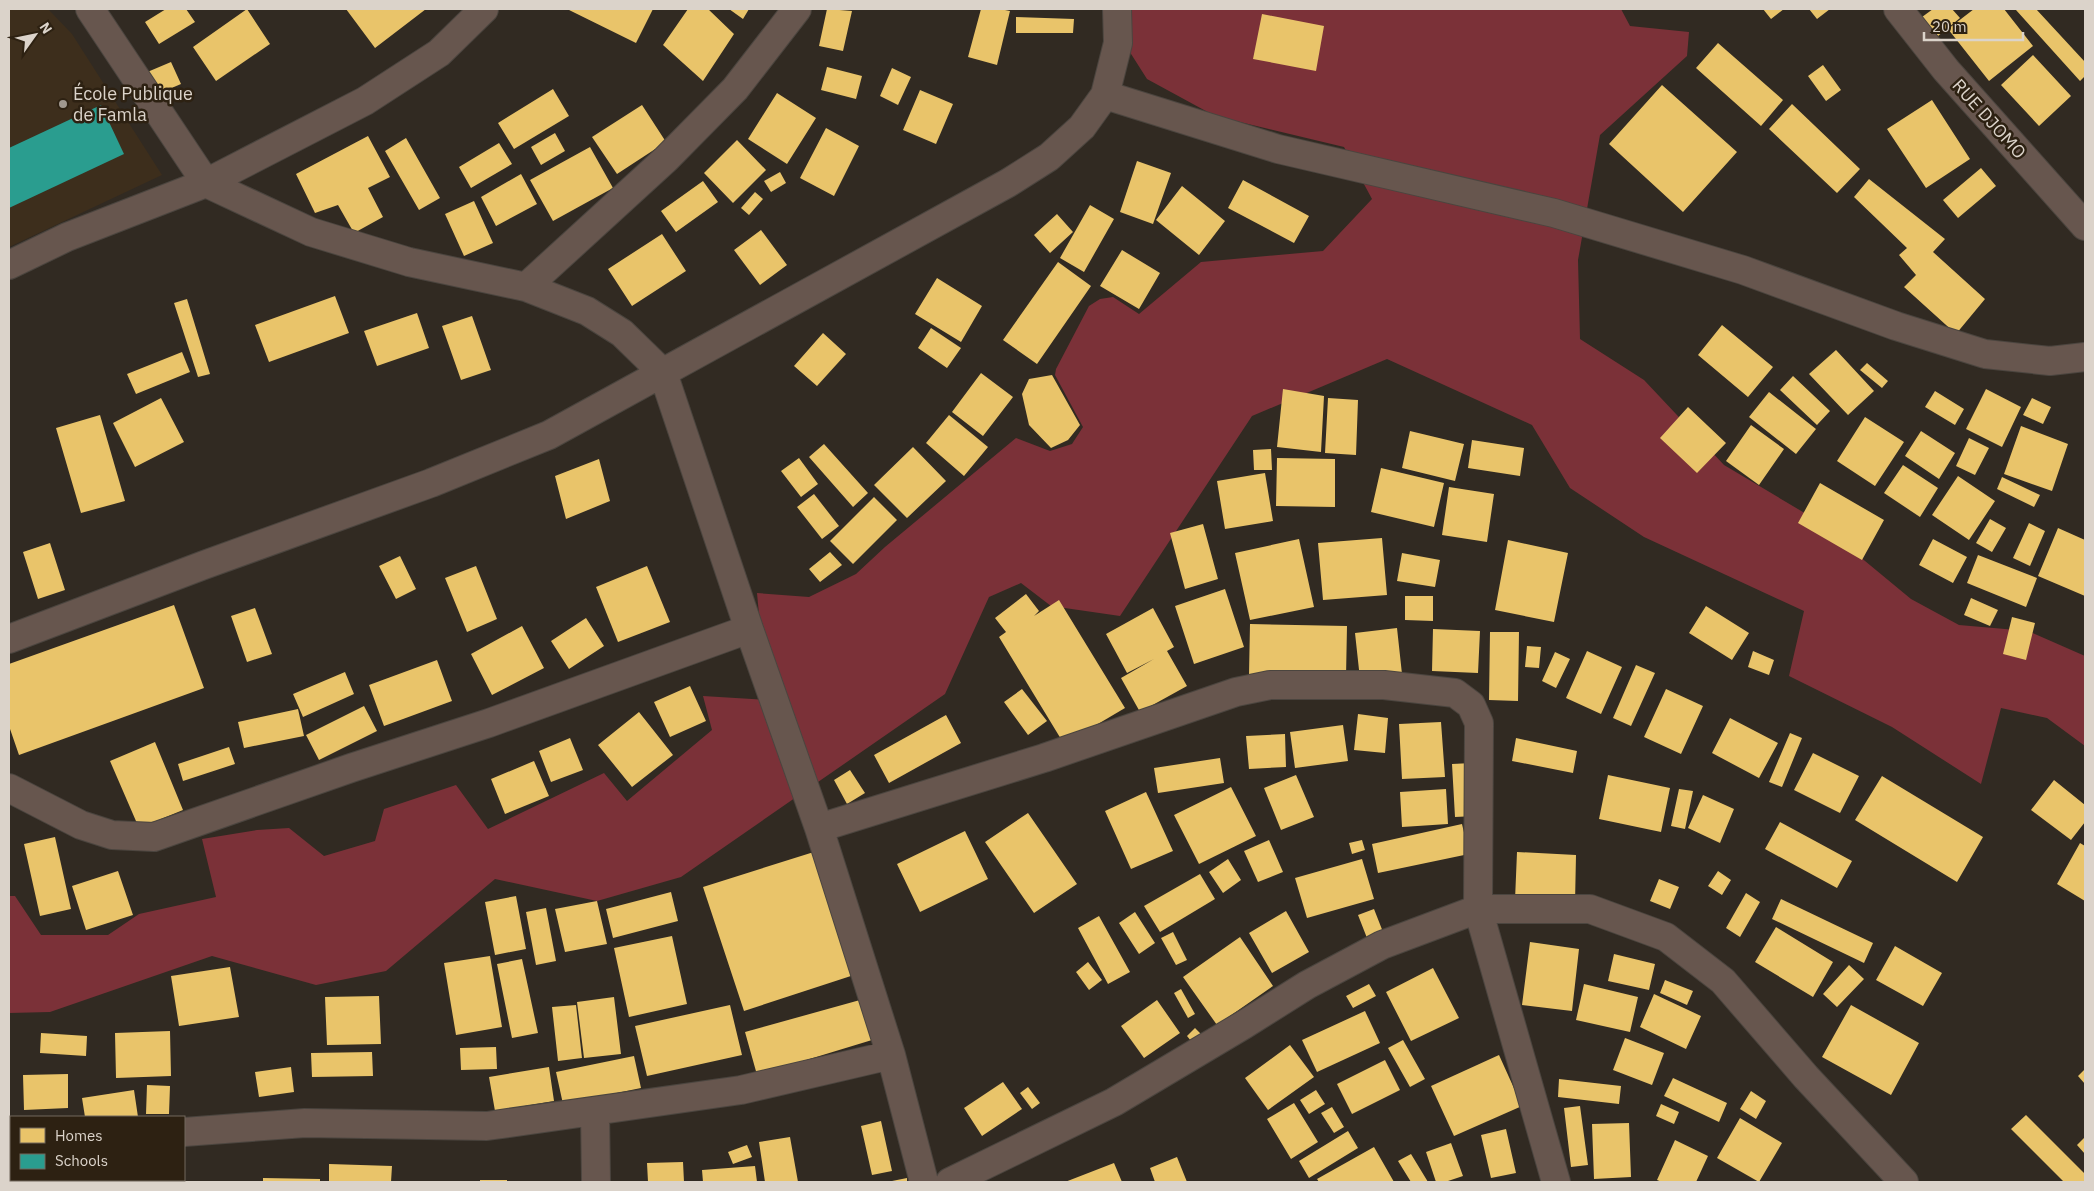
<svg xmlns="http://www.w3.org/2000/svg" width="2094" height="1191" font-family="'IBM Plex Sans',sans-serif">
<style>
.built{fill:#3d2e1c}
.green{fill:#7b3138}
.homes{fill:#e9c46a}
.schools{fill:#2a9d8f}
.lines{fill:none;stroke-linecap:round;stroke-linejoin:round}
.minor-casing{stroke:#4b453f;stroke-width:30}
.minor{stroke:#67564e;stroke-width:28}
.poi-dot{fill:#a0988f;stroke:#2d2112;stroke-width:2}
.labels{text-anchor:middle;stroke-width:5;stroke-linejoin:round;paint-order:stroke}
.poi-label{font-size:18px;fill:#dbd3ca;stroke:#2d2112;text-anchor:start}
.street-label{font-size:18px;fill:#dbd3ca;stroke:#2d2112}
</style>
<rect width="100%" height="100%" fill="#312a22"/>
<path class="built" d="M9 9H48L72 34 162 175 9 247Z"/>
<path class="green" d="M1110 9H1621L1630 26 1689 32 1687 56 1600 135 1578 260 1580 339 1644 380 1724 465 1813 518 1911 599 1959 625 2028 631 2085 656V746L2047 718 2001 708 1981 784 1892 727 1789 676 1804 611 1644 537 1570 488 1532 425 1387 359 1252 416 1120 616 1051 606 1021 583 989 597 945 694 681 877 597 901 495 879 386 971 316 985 212 956 50 1012 9 1013V896H15L41 935H108L139 914 216 897 202 839 257 830 289 828 324 856 375 841 384 809 456 785 488 829 604 773 627 801 712 730 703 696 767 700 757 593 809 597 856 574 885 547 1016 438 1050 451 1072 444 1083 427 1055 375 1056 369 1089 306 1100 299 1113 297 1139 314 1201 262 1323 251 1372 199 1344 147 1215 116 1147 79 1126 46Z"/>
<path class="homes" d="M166 9H186L195 22 159 44 145 22Z
M247 9 270 44 216 81 193 47Z
M346 9H426L375 48Z
M567 9H653L636 43Z
M688 9H708L734 34 703 81 663 45Z
M729 9H749L743 19Z
M827 9 852 11 843 51 819 46Z
M981 9H1000L1010 11 997 65 968 57Z
M1763 9H1784L1771 19Z
M1809 9H1830L1817 19Z
M1933 9H1952L1960 18 1938 36 1922 17Z
M1974 9H2004L2033 46 1989 81 1948 29Z
M2018 9H2036L2085 62V76L2080 81 2016 10Z
M1262 14 1324 26 1316 71 1253 59Z
M1016 17 1074 19 1073 33H1016Z
M1718 43 1783 100 1761 126 1696 68Z
M2033 55 2071 96 2039 126 2001 85Z
M171 62 181 84 155 95 145 73Z
M1823 65 1841 90 1826 101 1808 76Z
M827 67 862 76 856 99 821 90Z
M892 68 911 77 898 105 880 96Z
M1662 85 1737 152 1683 212 1609 144Z
M553 89 569 116 514 149 498 123Z
M920 90 953 104 936 144 903 130Z
M777 93 816 118 787 164 748 139Z
M1932 100 1970 159 1926 188 1887 129Z
M1792 104 1860 169 1837 193 1769 129Z
M642 105 666 142 617 174 592 137Z
M826 128 859 146 834 196 800 178Z
M555 133 565 151 541 165 531 147Z
M368 136 390 177 368 188 383 217 354 233 338 205 315 213 296 174Z
M406 138 440 198 419 210 385 151Z
M737 140 766 170 733 203 704 173Z
M499 143 512 164 471 188 459 167Z
M590 147 613 188 553 221 530 180Z
M1137 161 1171 173 1153 224 1120 212Z
M1981 168 1996 186 1958 218 1943 200Z
M780 172 786 183 771 192 764 181Z
M521 174 537 204 496 226 481 197Z
M1869 179 1945 239 1933 252 1985 299 1956 334 1904 287 1916 275 1899 255 1907 248 1854 197Z
M1243 180 1309 216 1294 243 1228 208Z
M703 181 718 202 676 232 661 211Z
M1182 186 1225 221 1199 255 1156 220Z
M755 192 763 199 749 215 741 208Z
M474 201 493 243 464 256 445 214Z
M1090 205 1114 219 1084 272 1060 258Z
M1057 214 1073 232 1050 253 1034 235Z
M761 230 787 265 760 285 734 250Z
M662 234 686 271 632 306 608 269Z
M1122 250 1160 273 1139 309 1100 286Z
M1058 262 1091 286 1037 364 1003 340Z
M937 278 982 306 961 342 915 314Z
M335 296 349 333 269 362 255 325Z
M187 299 210 374 198 377 174 303Z
M417 313 429 348 377 366 364 331Z
M472 316 491 370 461 380 442 326Z
M1722 325 1773 367 1748 397 1698 355Z
M931 328 961 348 947 368 918 348Z
M823 333 846 354 817 386 794 366Z
M1836 350 1874 391 1848 415 1809 374Z
M182 352 190 372 136 394 127 374Z
M1867 363 1888 381 1882 388 1860 370Z
M981 373 1013 397 983 436 952 412Z
M1052 375 1080 425 1068 440 1051 448 1029 425 1022 394 1029 379Z
M1793 376 1830 411 1817 425 1780 390Z
M1283 389 1324 396 1321 452 1277 447Z
M1986 389 2021 407 2002 447 1966 429Z
M1935 391 1964 409 1955 425 1925 407Z
M1769 392 1816 429 1796 454 1749 417Z
M161 398 184 442 135 467 113 423Z
M1328 398 1358 400 1356 455 1325 453Z
M2032 398 2051 407 2043 424 2023 415Z
M1688 407 1726 443 1697 473 1660 438Z
M100 415 125 501 81 513 56 428Z
M949 415 988 447 964 476 926 443Z
M1865 417 1904 442 1875 486 1837 461Z
M1751 425 1784 449 1759 485 1726 461Z
M2021 426 2068 444 2052 491 2004 474Z
M1410 431 1464 444 1455 481 1402 468Z
M1921 431 1955 453 1939 479 1905 456Z
M1969 438 1989 448 1975 475 1956 466Z
M1472 440 1524 448 1520 476 1468 468Z
M824 444 868 493 853 507 809 457Z
M913 447 946 481 907 518 874 485Z
M1271 449 1272 470H1254L1253 450Z
M799 458 818 484 801 497 781 471Z
M1277 458 1335 459V507L1276 506Z
M599 459 610 501 566 519 555 476Z
M1903 465 1938 488 1920 517 1884 493Z
M1381 468 1444 483 1434 527 1371 512Z
M1265 473 1273 521 1225 529 1217 481Z
M1958 476 1995 501 1969 540 1932 515Z
M2002 477 2040 495 2034 507 1997 489Z
M1820 483 1884 520 1862 560 1798 523Z
M1449 487 1494 494 1487 542 1442 535Z
M814 494 839 526 822 539 797 507Z
M874 497 897 520 853 564 830 541Z
M1990 519 2006 528 1992 552 1976 543Z
M2029 523 2045 531 2030 566 2013 558Z
M1203 524 1218 579 1185 589 1170 533Z
M2058 528 2085 540V596L2038 576Z
M1382 538 1387 595 1323 600 1318 543Z
M1299 539 1314 607 1250 620 1235 553Z
M1933 539 1967 557 1953 583 1919 565Z
M1508 540 1568 553 1554 622 1495 610Z
M50 543 65 590 38 599 23 552Z
M830 552 842 565 820 582 809 569Z
M1402 553 1440 560 1435 587 1397 581Z
M1978 555 2037 578 2026 607 1967 583Z
M400 556 416 589 396 599 379 566Z
M476 566 497 619 467 632 445 578Z
M647 566 670 622 618 642 596 587Z
M1225 589 1244 647 1194 664 1175 606Z
M1026 594 1039 611 1034 616 1059 600 1125 708 1064 744 999 637 1006 632 995 618Z
M1405 596H1433V621L1405 620Z
M1971 598 1998 610 1990 626 1964 615Z
M174 605 204 688 19 755 9 726V664Z
M1706 606 1749 633 1732 660 1689 633Z
M255 608 272 654 247 662 231 616Z
M1153 608 1174 647 1167 651 1187 686 1140 712 1121 678 1154 659 1127 673 1106 634Z
M2012 617 2035 623 2026 660 2003 654Z
M586 618 604 646 569 669 551 641Z
M1250 624 1347 626 1346 677 1249 675Z
M522 626 544 668 492 695 471 654Z
M1397 628 1402 674 1360 679 1355 633Z
M1433 629 1480 631 1478 673 1432 671Z
M1490 632H1519L1518 701 1489 700Z
M1527 646 1541 647 1539 668 1525 667Z
M1587 651 1622 667 1601 714 1566 698Z
M1753 651 1774 660 1769 675 1748 667Z
M1555 652 1570 659 1556 688 1542 681Z
M437 660 452 701 384 726 369 685Z
M1636 665 1655 673 1631 726 1613 718Z
M345 672 354 694 303 717 293 694Z
M690 686 706 721 670 737 654 702Z
M1022 689 1047 721 1028 735 1004 702Z
M1666 689 1703 706 1681 754 1644 737Z
M364 706 377 731 319 760 306 735Z
M298 709 304 736 244 748 238 722Z
M639 712 673 755 632 787 598 745Z
M1358 714 1388 718 1385 753 1354 750Z
M946 715 961 743 889 783 874 755Z
M1730 718 1778 743 1759 778 1712 753Z
M1441 722 1445 777 1402 779 1399 724Z
M1343 725 1348 761 1295 768 1290 732Z
M1790 733 1802 738 1782 787 1769 782Z
M1285 734 1286 767 1249 769 1246 736Z
M570 738 583 770 551 782 539 751Z
M1516 738 1577 751 1573 773 1512 761Z
M155 742 183 810 139 828 110 761Z
M229 747 235 764 183 781 178 764Z
M1813 753 1859 776 1840 813 1794 790Z
M1220 758 1224 783 1158 793 1154 768Z
M534 761 549 796 505 814 491 779Z
M1472 763 1475 816 1455 817 1452 764Z
M850 770 865 793 847 804 834 780Z
M1296 775 1314 817 1281 830 1264 788Z
M1608 775 1670 788 1661 832 1599 819Z
M1882 776 1983 837 1957 882 1855 820Z
M2054 780 2085 805V822L2071 840 2031 810Z
M1231 787 1256 836 1199 864 1174 815Z
M1446 789 1448 824 1402 827 1400 792Z
M1679 789 1693 791 1685 829 1671 826Z
M1146 792 1173 851 1131 869 1105 811Z
M1703 795 1734 809 1720 843 1688 828Z
M1028 813 1077 884 1034 913 985 842Z
M1780 822 1852 861 1837 888 1765 849Z
M1462 824 1469 854 1378 873 1372 844Z
M965 831 988 879 920 912 897 864Z
M55 837 71 909 40 916 24 844Z
M1269 840 1283 872 1258 882 1244 851Z
M1362 840 1365 850 1352 854 1349 843Z
M2080 843 2085 846V901L2057 884Z
M817 851 857 974 744 1011 703 887Z
M1517 852 1576 855 1575 903 1515 900Z
M1228 859 1241 880 1223 893 1209 872Z
M1362 859 1374 899 1307 918 1295 878Z
M118 871 133 915 86 930 72 886Z
M1718 871 1731 880 1722 895 1708 886Z
M1200 874 1215 899 1160 932 1144 906Z
M1659 879 1679 887 1670 909 1650 901Z
M671 892 678 921 613 938 606 909Z
M1746 893 1760 902 1740 937 1726 928Z
M516 896 526 949 495 955 485 902Z
M1781 899 1873 943 1864 963 1772 919Z
M597 901 607 944 565 952 555 909Z
M546 908 556 961 536 965 526 912Z
M1374 909 1383 932 1367 938 1358 915Z
M1286 911 1309 952 1272 973 1249 933Z
M1135 912 1155 943 1139 954 1119 923Z
M1099 916 1130 972 1108 984 1078 928Z
M1776 927 1833 962 1813 997 1755 962Z
M1173 932 1187 960 1176 965 1161 938Z
M672 936 687 1004 629 1017 614 948Z
M1240 937 1273 986 1217 1025 1183 977Z
M1530 942 1579 949 1572 1011 1522 1005Z
M1895 946 1942 973 1923 1006 1876 980Z
M1614 954 1655 964 1649 990 1608 981Z
M490 956 502 1027 456 1035 444 963Z
M522 959 538 1033 512 1038 497 964Z
M1088 962 1102 980 1089 990 1076 972Z
M1849 965 1864 979 1837 1007 1823 994Z
M230 967 239 1017 179 1026 171 976Z
M1433 968 1459 1018 1411 1041 1386 992Z
M1665 980 1693 991 1687 1005 1660 993Z
M1369 984 1376 996 1353 1008 1346 996Z
M1584 984 1638 997 1630 1032 1576 1020Z
M1181 989 1195 1014 1188 1018 1174 993Z
M1654 994 1701 1016 1686 1049 1640 1027Z
M379 996 381 1044 327 1045 325 997Z
M614 997 621 1054 584 1058 577 1002Z
M860 1000 872 1040 803 1061 806 1069 759 1082 745 1032Z
M1157 1000 1180 1033 1144 1058 1121 1026Z
M576 1005 582 1058 558 1061 552 1007Z
M730 1005 742 1055 647 1076 635 1026Z
M1851 1005 1919 1043 1891 1095 1822 1057Z
M1365 1011 1380 1043 1317 1072 1302 1040Z
M1195 1028 1204 1037 1195 1046 1187 1036Z
M170 1031 171 1076 116 1078 115 1033Z
M41 1033 87 1036 86 1056 40 1053Z
M1625 1038 1664 1053 1652 1085 1613 1070Z
M1403 1040 1425 1079 1410 1087 1388 1048Z
M1290 1045 1314 1077 1268 1110 1245 1078Z
M496 1047 497 1069 461 1070 460 1048Z
M372 1052 373 1076 312 1077 311 1053Z
M1499 1055 1522 1106 1454 1136 1431 1086Z
M634 1056 641 1088 563 1104 556 1072Z
M1385 1060 1400 1090 1352 1114 1337 1084Z
M291 1067 294 1092 259 1097 255 1072Z
M549 1067 554 1101 495 1111 489 1077Z
M2085 1069V1084L2078 1076Z
M68 1074V1108L24 1110 23 1075Z
M1673 1078 1727 1103 1719 1122 1664 1096Z
M1559 1079 1621 1086 1619 1104 1558 1097Z
M1003 1082 1022 1109 982 1136 964 1108Z
M147 1085 170 1086 169 1114H146Z
M1028 1087 1040 1103 1032 1109 1020 1093Z
M134 1090 138 1117H85L82 1098Z
M1316 1090 1325 1104 1309 1114 1300 1100Z
M1751 1091 1766 1101 1756 1119 1740 1109Z
M1294 1103 1318 1142 1291 1159 1267 1119Z
M1661 1104 1679 1112 1674 1124 1656 1116Z
M1580 1106 1588 1165 1571 1167 1564 1108Z
M1332 1107 1344 1127 1334 1133 1321 1113Z
M2026 1115 2085 1174V1182H2064L2011 1129Z
M1740 1118 1782 1143 1759 1182 1717 1158Z
M881 1121 892 1171 872 1175 861 1126Z
M1629 1123 1631 1177 1594 1179 1592 1124Z
M1506 1129 1516 1173 1491 1178 1481 1135Z
M1348 1131 1358 1148 1309 1178 1299 1161Z
M790 1137 798 1182H765L759 1142Z
M2085 1137V1154L2077 1145Z
M1675 1140 1708 1156 1696 1182H1662L1657 1180Z
M1451 1143 1463 1176 1445 1182H1436L1426 1152Z
M747 1145 752 1157 733 1164 728 1152Z
M1374 1147 1394 1182H1319L1317 1179Z
M1411 1154 1428 1182H1411L1398 1161Z
M1177 1157 1187 1182H1155L1150 1168Z
M683 1162 684 1182H648L647 1163Z
M1114 1163 1122 1182H1065Z
M329 1164 392 1166 391 1182H329Z
M755 1166 757 1182H703L702 1170Z
M263 1178 320 1179V1182H263Z
M907 1178V1182H892V1181Z
M480 1180H507V1182H480Z"/>
<path class="schools" d="M101 105 124 154 9 208V148Z"/>
<g class="lines">
<g class="minor-casing">
<path id="minor" d="M90 9 206 183 311 232 409 262 526 287 587 311 622 333 663 373 749 629 819 828 891 1055 924 1182
M1117 9 1118 43 1105 95 1278 149 1554 213 1743 270 1896 326 1985 354 2050 361 2085 357
M1898 9 1946 70 2085 226
M9 265 67 237 206 183 365 101 439 53 484 9
M526 287 666 159 735 89 797 9
M9 639 204 565 431 483 549 435 1008 183 1049 157 1082 127 1105 95
M9 788 81 825 112 835 154 837 351 768 489 723 749 629
M819 828 1044 758 1236 692 1270 685H1384L1455 693 1471 705 1479 723 1478 909 1556 1182
M595 1111 596 1182
M184 1132 305 1123 487 1126 741 1090 891 1055
M9 1141H11
M950 1182 1114 1102 1245 1024 1307 985 1382 945 1478 909H1590L1666 937 1723 981 1806 1077 1904 1182"/>
</g>
<use href="#minor" class="minor"/>
</g>
<circle class="poi-dot" cx="63" cy="104" r="5"/>
<g class="labels">
<g class="poi-label">
<text x="73" y="100">École Publique<tspan x="73" dy="21">de Famla</tspan></text>
</g>
<g class="street-label">
<text transform="translate(1989 119) rotate(48)" y="6">RUE DJOMO</text>
</g>
</g>
<rect width="2094" height="1191" fill="none" stroke="#dbd3ca" stroke-width="20"/>
<rect x="10" y="1116" width="175" height="65" fill="#2d2112" stroke="#73685c"/>
<rect x="20" y="1128" width="25" height="15" fill="#e9c46a" stroke="#73685c"/>
<text x="55" y="1141" font-size="15" fill="#dbd3ca">Homes</text>
<rect x="20" y="1154" width="25" height="15" fill="#2a9d8f" stroke="#73685c"/>
<text x="55" y="1166" font-size="15" fill="#dbd3ca">Schools</text>
<g transform="translate(35 35) rotate(57)" stroke="#2d2112" stroke-width="4" paint-order="stroke">
<path d="M0-4L9 19L0 12L-9 19Z" fill="#dbd3ca"/>
<text y="-8" font-size="14" font-weight="bold" text-anchor="middle" fill="#dbd3ca">N</text>
</g>
<path d="M1924 32v8h99v-8" fill="none" stroke="#dbd3ca" stroke-width="2.5"/>
<text x="1932" y="32" font-size="15" fill="#dbd3ca" stroke="#2d2112" stroke-width="4" paint-order="stroke">20 m</text>
</svg>
